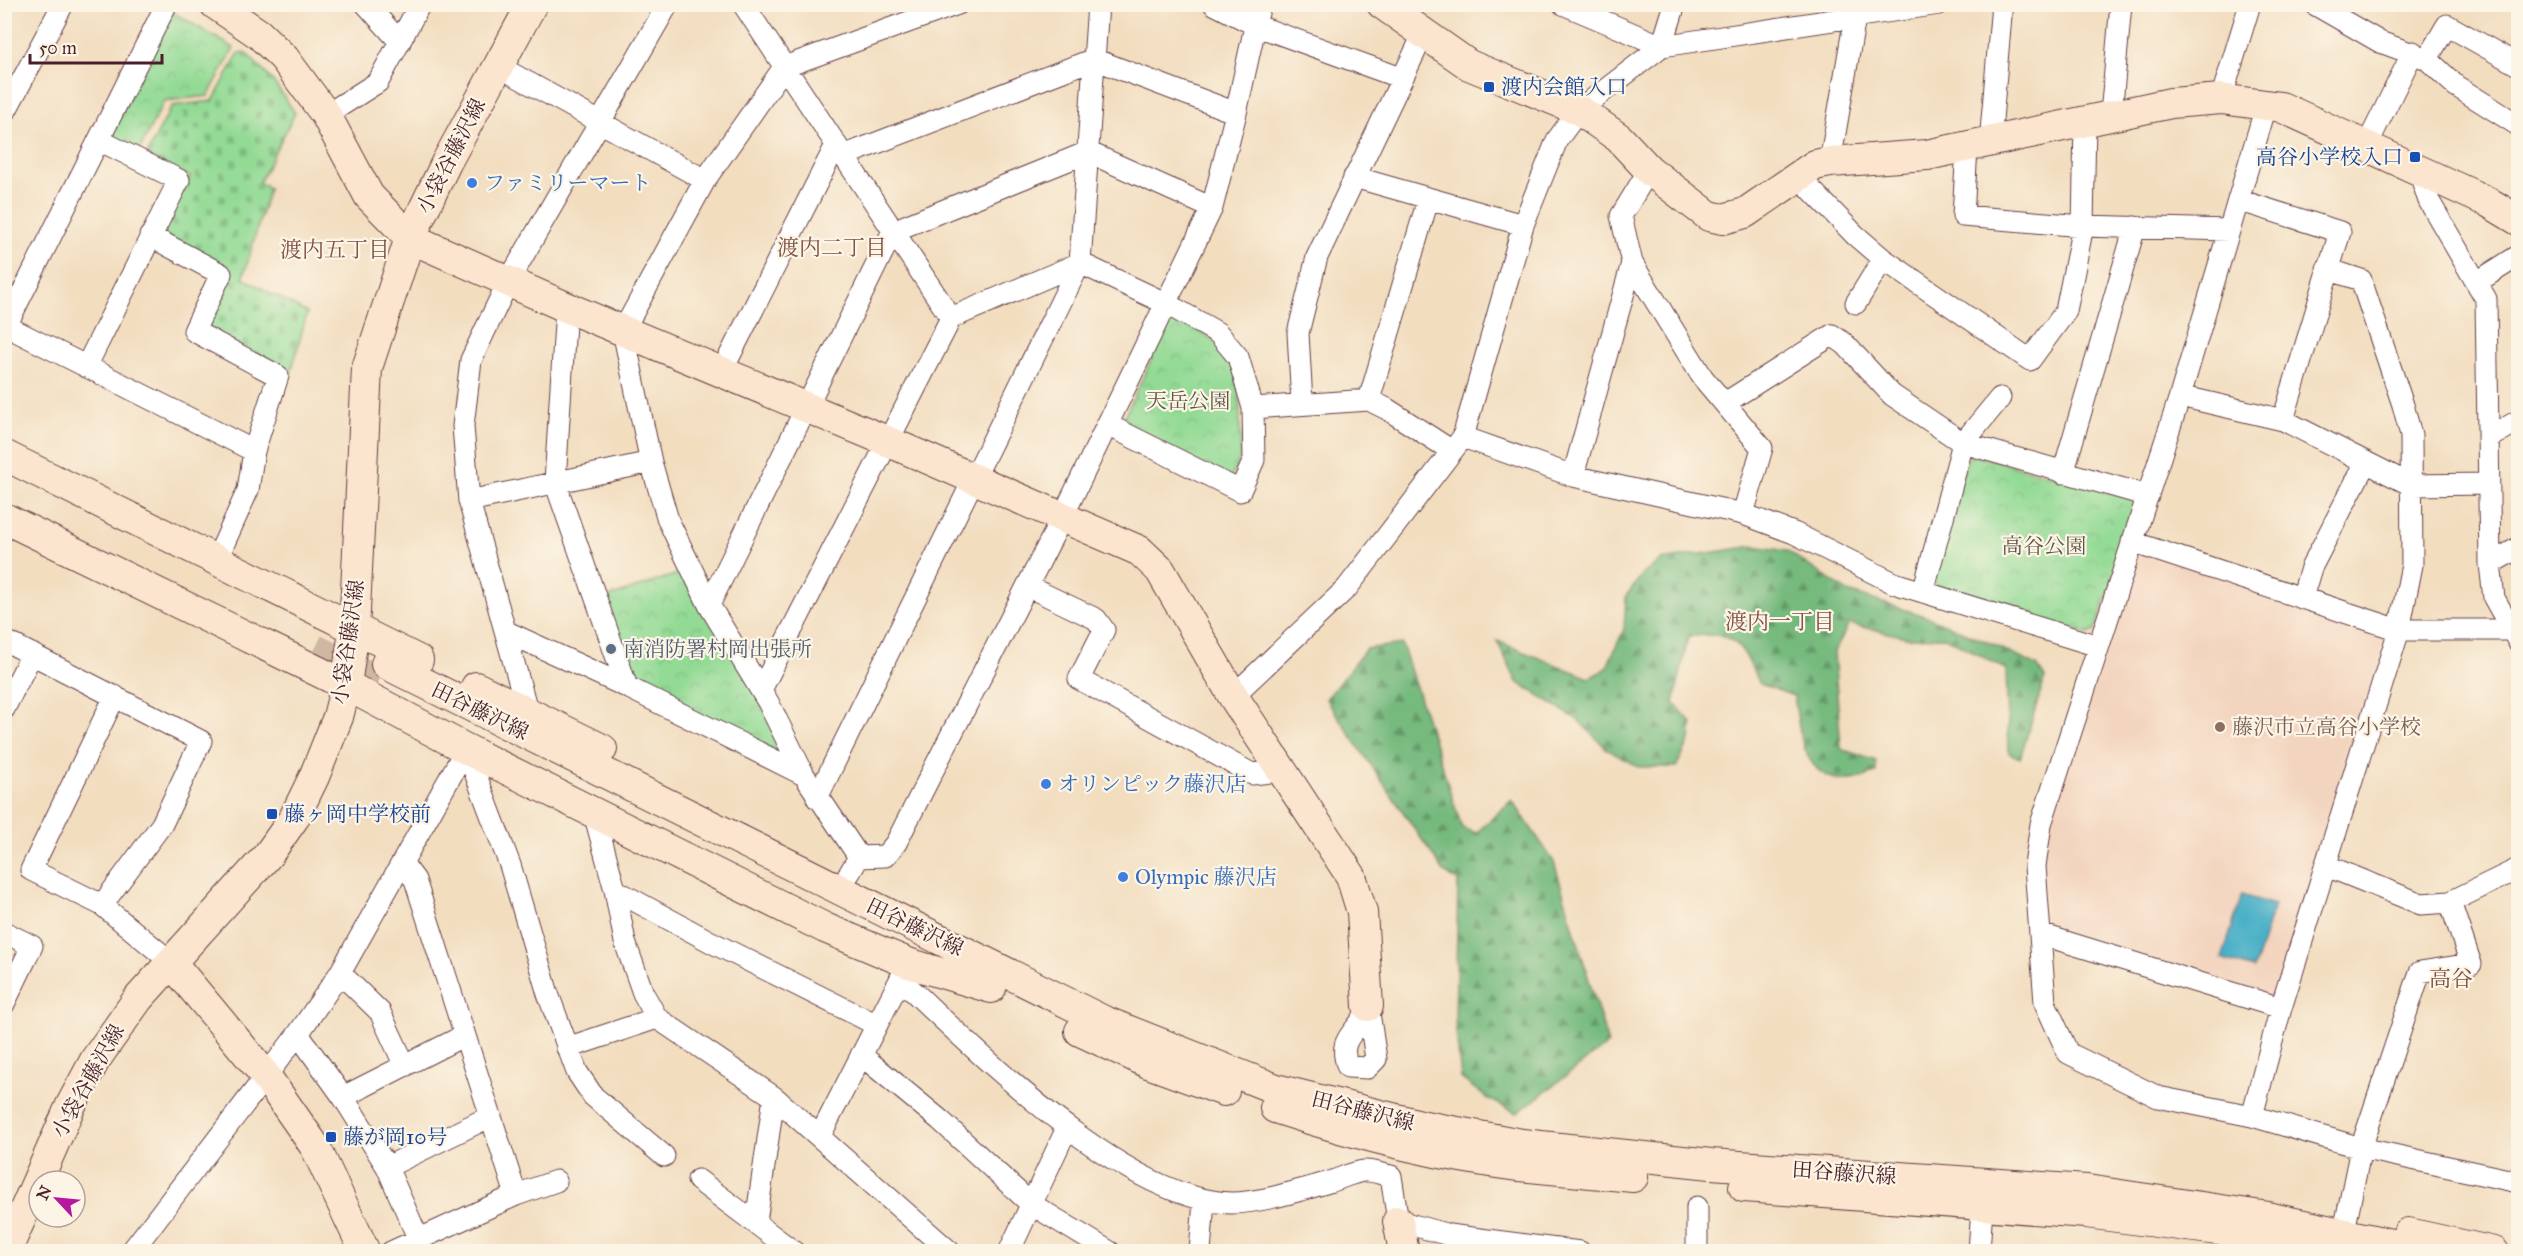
<svg xmlns="http://www.w3.org/2000/svg" width="2523" height="1256" font-family="'IM FELL Great Primer','Noto Serif JP',serif">
<style>
.built{fill:#f3d4be}
.forest{fill:url(#forest-firs);stroke:#606c54;stroke-width:1.5}
.cemetery{fill:url(#cemetery-stones);stroke:#6e7c60;stroke-width:1.5}
.park{fill:url(#park-crowns);stroke:#6e7c60;stroke-width:1.5}
.water{fill:#48b0c7;stroke:#496879;stroke-width:1.5}
.lines{fill:none;stroke-linecap:round;stroke-linejoin:round}
.secondary-tunnel{stroke:#d0b7a1;stroke-width:30;stroke-dasharray:30 15;stroke-linecap:butt}
.street-casing{stroke:#633c41;stroke-width:23}
.secondary-casing{stroke:#633c41;stroke-width:32}
.street{stroke:#fff;stroke-width:21}
.secondary{stroke:#fbe5cf;stroke-width:30}
.transit-dot{fill:#1a4fb4;stroke:#fcf5e5;stroke-width:2}
.shop-dot{fill:#3f7fe0;stroke:#fcf5e5;stroke-width:2}
.service-dot{fill:#5c6f8a;stroke:#fcf5e5;stroke-width:2}
.education-dot{fill:#8d6e63;stroke:#fcf5e5;stroke-width:2}
.labels{text-anchor:middle;stroke-width:4.5;stroke-linejoin:round;paint-order:stroke}
.transit-label{font-size:21px;fill:#164399;stroke:#fcf5e5;text-anchor:start}
.street-label{font-size:21px;fill:#4a1f2b;stroke:#fcf5e5}
.shop-label{font-size:21px;fill:#366cbe;stroke:#fcf5e5;text-anchor:start}
.park-label{font-size:21px;fill:#60574a;stroke:#fcf5e5}
.service-label{font-size:21px;fill:#4e5e75;stroke:#fcf5e5;text-anchor:start}
.education-label{font-size:21px;fill:#785e54;stroke:#fcf5e5;text-anchor:start}
.neighbourhood-label{font-size:22px;fill:#805046;stroke:#fcf5e5}
</style>
<defs>
<pattern id="forest-firs" width="22" height="20" patternUnits="userSpaceOnUse" patternTransform="scale(1.5)"><rect width="22" height="20" fill="#76ba7e"/><path d="M5 1l3.5 6h-7zM16 11l3.5 6h-7z" fill="#639767"/></pattern>
<pattern id="cemetery-stones" width="16" height="16" patternUnits="userSpaceOnUse" patternTransform="scale(1.5)"><rect width="16" height="16" fill="#93da94"/><path d="M2 7V4a2 2 0 0 1 4 0v3zM10 15v-3a2 2 0 0 1 4 0v3z" fill="#80bb80"/></pattern>
<pattern id="park-crowns" width="20" height="18" patternUnits="userSpaceOnUse" patternTransform="scale(1.5)"><rect width="20" height="18" fill="#93da94"/><path d="M2 6a3 3 0 1 1 6 0M12 15a3 3 0 1 1 6 0" fill="none" stroke="#80bb80"/></pattern>
</defs>
<rect width="100%" height="100%" fill="#fcf5e5"/>
<filter id="ink" filterUnits="userSpaceOnUse"><feTurbulence type="fractalNoise" baseFrequency=".0167" numOctaves="2"/><feDisplacementMap in="SourceGraphic" scale="12" xChannelSelector="R" yChannelSelector="G"/><feConvolveMatrix kernelMatrix="1 2 1 2 8 2 1 2 1" color-interpolation-filters="sRGB"/></filter>
<filter id="wash" filterUnits="userSpaceOnUse"><feTurbulence type="fractalNoise" baseFrequency=".008" numOctaves="4" result="noise"/><feDisplacementMap in="SourceGraphic" scale="24" xChannelSelector="R" yChannelSelector="G"/><feGaussianBlur stdDeviation="1.35" result="paint"/><feColorMatrix in="noise" values="0 0 0 0 0 0 0 0 0 0 0 0 0 0 0 0 0 1.4 0 .05"/><feComposite in="paint" operator="in"/></filter>
<g filter="url(#wash)">
<rect width="100%" height="100%" fill="#f2ddbf"/>
<path class="built" d="M2140 551 2387 630 2278 995 2270 1000 2047 926 2043 869 2049 823Z"/>
<path class="forest" d="M1754 546 1787 551 1848 592 1925 616 1990 643 2037 666 2045 678 2020 758 2009 753 2006 669 1945 637 1910 638 1849 624 1834 652 1841 749 1876 761V773C1868 775 1858 780 1849 780 1801 781 1800 730 1794 696L1760 684C1740 644 1737 629 1688 637L1674 703 1692 723 1690 740 1676 767H1638L1608 750 1578 720 1517 682 1497 641 1589 678 1606 669 1624 629 1626 596 1642 575 1661 560Z
M1402 644 1462 828 1476 833 1512 800 1554 862 1608 1044 1517 1113 1487 1098 1461 1078 1455 1022 1458 881 1444 872 1326 699 1366 649Z"/>
<path class="cemetery" d="M245 52 273 81 295 113 259 183 269 188 243 278 307 313 291 373 208 330 206 323 232 270 166 237 163 230 190 177 146 156 172 106 213 101 239 53Z"/>
<path class="park" d="M172 12 234 48 208 96 164 101 139 151 110 137Z
M1172 316 1213 339 1231 361 1239 384 1241 457 1229 482 1120 426Z
M1974 455 2134 498 2140 505 2095 631 2088 634 1937 588 1932 580 1967 459Z
M687 571 795 761 619 678 597 601Z"/>
<path class="water" d="M2242 895 2274 905 2254 969 2222 959Z"/>
</g>
<g filter="url(#ink)">
<g class="lines">
<path class="secondary-tunnel" d="M315 649 379 681"/>
<g class="street-casing">
<path id="street" d="M366 4 400 42
M743 4 951 318
M1214 4 1255 25 1401 78
M1563 4 1662 46 1939 4
M2314 4 2380 42 2427 59 2456 86 2518 125
M2427 59 2447 25 2518 65
M498 66 705 180
M2221 99 2250 4
M2267 103 2180 396 2041 824 2035 866 2045 1003 2068 1053 2158 1097 2252 1116 2361 1148 2518 1182
M4 114 63 4
M326 115 378 82 420 4
M2111 115 2121 4
M1990 143 2002 4
M2367 145 2413 52
M1967 147 1963 216 2083 226 2229 230
M1830 162 1857 6
M1649 170 1621 216 1632 263 1703 378 1762 448 1743 514
M2419 171 2429 201 2486 299 2490 564 2494 598 2518 641
M1354 177 1523 225
M1799 177 1855 235 1883 259 2030 360 2066 311 2083 226 2085 122
M2238 200 2340 232 2283 420
M150 236 221 274 194 331 278 376 254 451
M2477 282 2518 256
M1856 303 1883 259
M566 307 555 482 627 687
M4 325 254 451 248 490 216 561
M6 326 165 7 161 4
M86 367 179 180 99 140
M722 371 836 145 843 156 1094 59 1236 113
M2180 396 2283 420 2411 485 2487 484
M1369 400 1428 200
M1302 403 1298 333 1317 257 1423 35
M1725 403 1832 335 1845 344 1892 395 1963 443 2148 496
M1253 408 1369 400 1387 409 1452 451
M1463 437 1573 476 1743 514 1794 533 1894 583 2098 646
M2488 438 2518 421
M2063 473 2135 227
M1573 476 1632 263
M469 501 651 462
M2132 542 2399 630H2513
M2490 564 2518 548
M1027 586 1096 619 1104 630 1079 679 1252 774 1281 771
M1923 592 1963 443 2000 398
M2302 598 2311 568 2366 462
M709 605 893 231 1088 152 1212 208
M507 632 627 687 804 775
M4 640 201 741 162 824 102 905 171 962
M761 690 951 318 1080 263 1167 304 1218 333 1238 357 1253 408 1254 460 1240 491 1108 425
M1233 696 1347 588 1463 437 1523 225 1557 140 1579 110 1662 46 1675 4
M4 709 32 654
M527 710 469 501 463 426 471 360 508 282 668 4
M466 749 510 865 548 994 577 1072 593 1096 664 1156
M817 798 1080 263 1098 4
M594 813 615 890 625 942 643 993 657 1018 774 1097 950 1252
M859 857 804 775 768 702 709 605 668 520 651 462 623 331 705 180 784 67 958 4
M403 864 415 880 516 1195
M2327 866 2421 904 2450 902 2471 964 2420 972 2361 1148 2346 1221
M849 874 859 857 885 856 896 843 1063 516 1212 208 1236 113 1260 4
M615 890 711 942 877 1025
M2450 902 2518 869
M102 905 31 870 115 696
M4 932 32 946 4 1004
M2040 934 2281 1008
M340 973 380 1012 405 1066
M900 979C978 1051 1122 1200 1231 1203 1260 1203 1301 1190 1329 1182 1340 1179 1353 1172 1364 1171 1372 1170 1383 1175 1391 1176L1398 1221 1449 1235 1580 1252
M1368 1006 1376 1059 1367 1068 1348 1067C1335 1035 1362 1032 1368 1006Z
M298 1034 343 1097 387 1167 418 1238
M567 1048 657 1018
M861 1055 940 1120 1031 1204 1110 1252
M343 1097 463 1036
M2252 1116 2281 1008 2399 630 2412 565 2411 435 2403 405 2361 280 2327 269
M820 1136 906 968
M387 1167 491 1116
M698 1180 794 1252
M756 1222 774 1097
M131 1252 298 1034 340 973 466 749
M391 1252 516 1195 556 1181
M1009 1252 1067 1128
M1200 1252 1204 1201
M1697 1252V1207
M1979 1252 1982 1207"/>
</g>
<g class="secondary-casing">
<path id="secondary" d="M215 4 259 34 284 58 326 115 369 196 410 238 566 307 887 441 1140 551 1160 570 1233 696 1351 876 1362 912 1368 1006
M1382 4 1469 65 1579 110 1619 138 1649 170 1709 216 1723 219 1745 213 1815 165 1830 162 1927 155 2171 103 2221 99 2281 107 2488 202 2518 220
M4 455 418 660
M4 518 346 685 466 749 825 928 908 963 991 988
M386 664 1104 1021 1276 1089 1425 1126 1522 1144 1711 1164 2087 1190 2262 1216 2428 1252
M476 687 602 749
M171 962 265 1075 316 1148 365 1252
M1080 1031 1148 1063 1224 1091
M1275 1108C1354 1134 1436 1156 1519 1166 1557 1170 1595 1173 1633 1177
M1744 1187 2086 1213 2257 1235
M1398 1221 1404 1252
M2408 1233 2494 1252
M2261 1236 2303 1252
M6 1252 71 1105 95 1060 138 999 268 855 294 818 314 777 338 717 346 685 354 631 367 368 410 238 446 163 532 4"/>
</g>
<use href="#street" class="street"/>
<use href="#secondary" class="secondary"/>
</g>
</g>
<g class="transit-dot">
<rect x="1483" y="81" width="12" height="12" rx="3"/>
<rect x="2409" y="151" width="12" height="12" rx="3"/>
<rect x="266" y="808" width="12" height="12" rx="3"/>
<rect x="325" y="1131" width="12" height="12" rx="3"/>
</g>
<g class="shop-dot">
<circle cx="472" cy="183" r="6"/>
<circle cx="1046" cy="784" r="6"/>
<circle cx="1123" cy="877" r="6"/>
</g>
<circle class="service-dot" cx="611" cy="649" r="6"/>
<circle class="education-dot" cx="2220" cy="727" r="6"/>
<g class="labels">
<g class="transit-label">
<text x="1501" y="94">渡内会館入口</text>
<text x="2403" y="164" text-anchor="end">高谷小学校入口</text>
<text x="284" y="821">藤ヶ岡中学校前</text>
<text x="343" y="1144">藤が岡10号</text>
</g>
<g class="street-label">
<text transform="translate(451 156) rotate(-63)" y="7">小袋谷藤沢線</text>
<text transform="translate(348 642) rotate(-82)" y="7">小袋谷藤沢線</text>
<text transform="translate(480 711) rotate(26)" y="7">田谷藤沢線</text>
<text transform="translate(915 927) rotate(26)" y="7">田谷藤沢線</text>
<text transform="translate(88 1081) rotate(-61)" y="7">小袋谷藤沢線</text>
<text transform="translate(1363 1111) rotate(14)" y="7">田谷藤沢線</text>
<text transform="translate(1844 1173) rotate(4)" y="7">田谷藤沢線</text>
</g>
<g class="shop-label">
<text x="484" y="190">ファミリーマート</text>
<text x="1058" y="791">オリンピック藤沢店</text>
<text x="1135" y="884">Olympic 藤沢店</text>
</g>
<g class="park-label">
<text x="1188" y="408">天岳公園</text>
<text x="2044" y="553">高谷公園</text>
</g>
<g class="service-label">
<text x="623" y="656">南消防署村岡出張所</text>
</g>
<g class="education-label">
<text x="2232" y="734">藤沢市立高谷小学校</text>
</g>
<g class="neighbourhood-label">
<text x="832" y="255">渡内二丁目</text>
<text x="335" y="257">渡内五丁目</text>
<text x="1780" y="629">渡内一丁目</text>
<text x="2451" y="986">高谷</text>
</g>
</g>
<rect width="2523" height="1256" fill="none" stroke="#fcf5e5" stroke-width="24"/>
<g transform="translate(57 1199) rotate(296)"><circle r="28" fill="#fcf5e5" stroke="#b59f9b" stroke-width="1.5"/>
<path d="M0-4.5L10 22L0 15L-10 22Z" fill="#b5179e"/>
<text y="-9" font-size="16" font-weight="bold" text-anchor="middle" fill="#4a1f2b">N</text>
</g>
<path d="M30 54v9h132v-9" fill="none" stroke="#4a1f2b" stroke-width="3"/>
<text x="39" y="54" font-size="18" fill="#4a1f2b" stroke="#fcf5e5" stroke-width="4.5" paint-order="stroke">50 m</text>
</svg>
